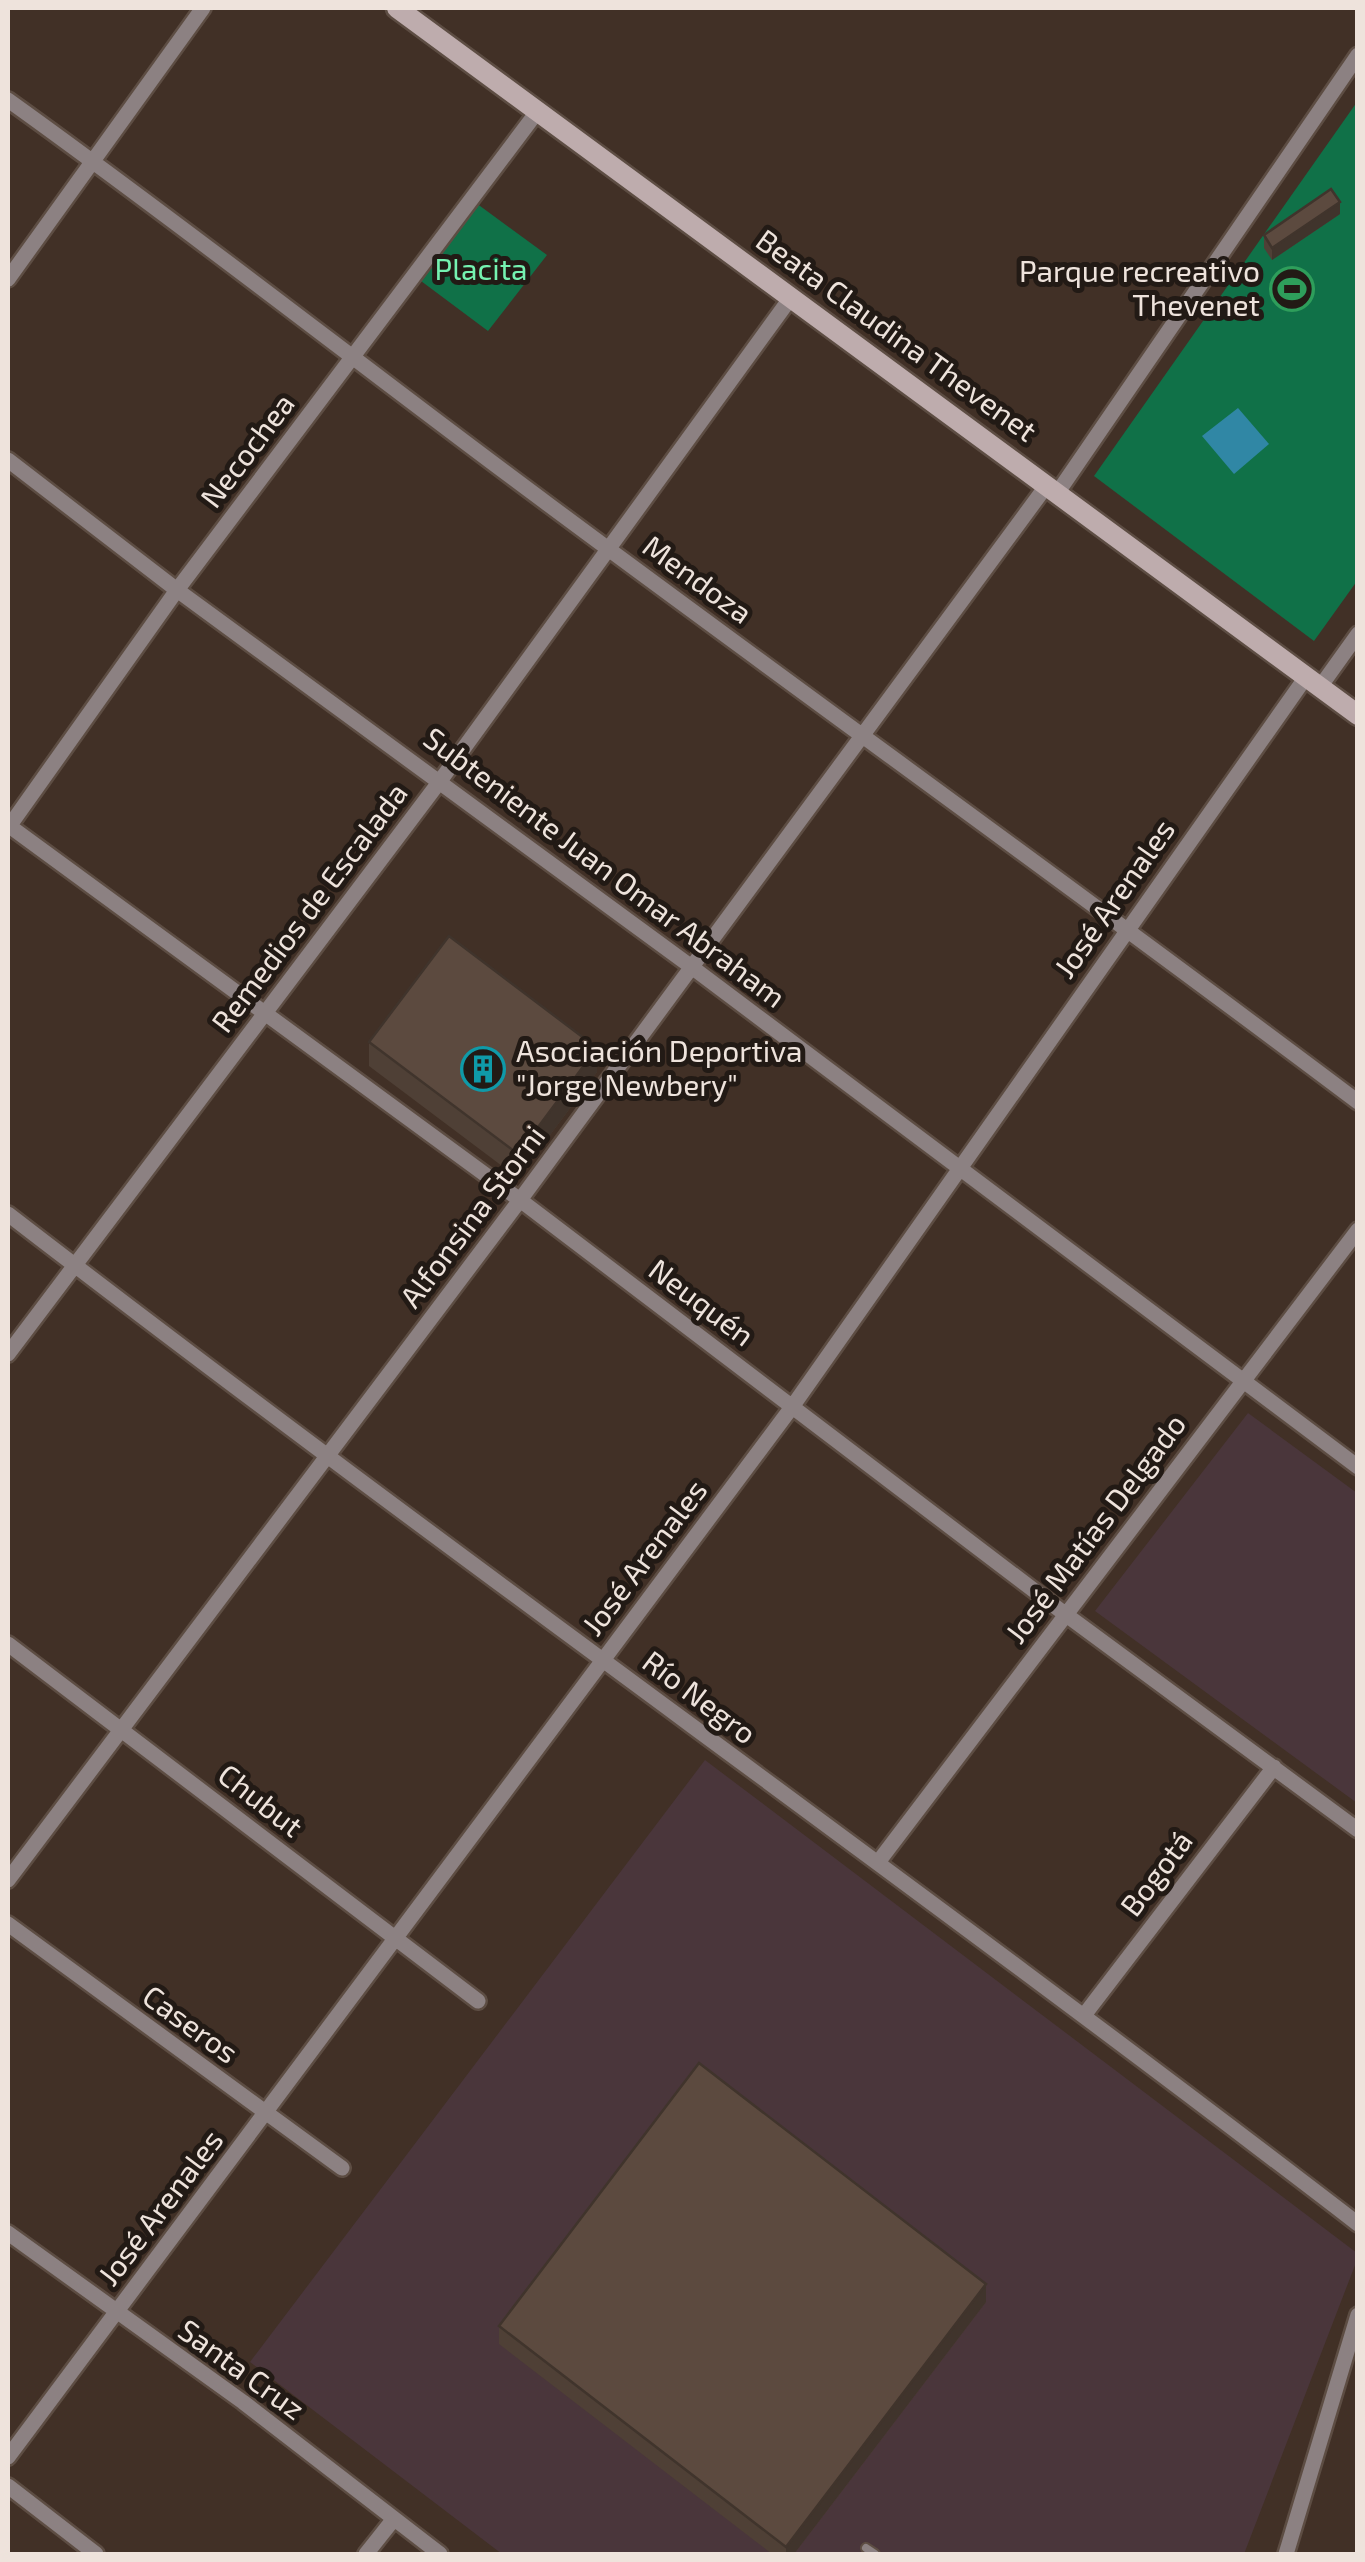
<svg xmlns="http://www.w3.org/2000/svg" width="1365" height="2562" font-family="'Exo 2',sans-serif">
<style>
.industrial{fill:#4a363b}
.green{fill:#107148}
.water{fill:#3087a5}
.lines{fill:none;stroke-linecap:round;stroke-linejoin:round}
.service-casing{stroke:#5d4d43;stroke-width:12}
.minor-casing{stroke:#5d4d43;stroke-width:20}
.secondary-casing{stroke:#5d4d43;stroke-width:25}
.service{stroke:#8c8182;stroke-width:8}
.minor{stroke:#8c8182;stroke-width:15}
.secondary{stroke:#beacad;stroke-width:20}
.wall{fill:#4f4036}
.shaded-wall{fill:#40342c}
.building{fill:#5c4a3f;stroke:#40342c;stroke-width:2.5}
.labels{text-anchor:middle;stroke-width:10;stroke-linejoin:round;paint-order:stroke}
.park-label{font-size:30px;fill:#75f2b1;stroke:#221a15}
.poi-label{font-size:30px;fill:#eee3dc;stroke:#221a15;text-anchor:end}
.street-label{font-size:30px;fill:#eee3dc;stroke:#221a15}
</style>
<rect width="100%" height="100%" fill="#413026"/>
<path class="industrial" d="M1248 1413 1357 1493V1803L1095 1611Z
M705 1760 1357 2253V2260L1244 2554H502L250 2362Z"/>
<path class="green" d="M1357 102V581L1314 641 1094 476Z
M476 203 547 255 488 331 421 281Z"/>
<path class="water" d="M1238 408 1269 444 1234 474 1202 436Z"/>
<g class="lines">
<g class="service-casing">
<path id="service" d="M866 2548 875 2554"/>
</g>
<g class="minor-casing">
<path id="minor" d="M8 100C191 231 368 371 549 505 818 705 1090 900 1358 1102
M8 279 203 8
M8 460 177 590 693 968 1358 1467
M1058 492 1358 55
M1320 687 1358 634
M8 825 520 1200 1065 1614 1358 1830
M8 828 177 590 537 112
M8 1214C453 1557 912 1881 1358 2224
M8 1354 440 781 792 296
M8 1644 478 2001
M879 1861 1358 1230
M8 1880 520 1200 1047 485
M8 1924 342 2168
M1085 2014 1274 1767
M8 2233 243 2402 440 2554
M8 2457 792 1407 1306 677
M8 2486 96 2554
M366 2554 393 2520
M1286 2554 1358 2315"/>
</g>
<g class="secondary-casing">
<path id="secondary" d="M397 8 1358 715"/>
</g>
<use href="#service" class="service"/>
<use href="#minor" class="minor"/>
<use href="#secondary" class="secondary"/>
</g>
<path class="wall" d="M1340 214 1272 260 1264 248V235Z
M369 1042 597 1072 518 1178 369 1066Z
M986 2302 794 2554H772L499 2344V2326Z"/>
<path class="shaded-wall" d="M1340 202V214L1272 260V248Z
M597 1048V1072L518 1178V1154Z
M986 2284V2302L794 2554H786V2547Z"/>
<path class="building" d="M1331 189 1340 202 1272 248 1264 235Z
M449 936 597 1048 518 1154 369 1042Z
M699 2063 986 2284 786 2547 499 2326Z"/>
<defs>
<g id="stadium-ring" transform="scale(2.25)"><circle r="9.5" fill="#221a15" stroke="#2e9e5b" stroke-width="1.5"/><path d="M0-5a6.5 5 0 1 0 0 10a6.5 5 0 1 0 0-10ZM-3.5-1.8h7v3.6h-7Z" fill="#2e9e5b"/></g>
<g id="building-ring" transform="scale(2.25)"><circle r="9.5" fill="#221a15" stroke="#0f9aa8" stroke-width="1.5"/><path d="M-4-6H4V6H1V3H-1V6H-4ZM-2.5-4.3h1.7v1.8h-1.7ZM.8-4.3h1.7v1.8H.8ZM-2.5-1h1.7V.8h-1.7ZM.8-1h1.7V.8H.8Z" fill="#0f9aa8"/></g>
</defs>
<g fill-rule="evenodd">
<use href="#stadium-ring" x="1292" y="289"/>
<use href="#building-ring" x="483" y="1069"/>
</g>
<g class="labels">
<g class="park-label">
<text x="481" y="280">Placita</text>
</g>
<g class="poi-label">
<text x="1260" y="282">Parque recreativo<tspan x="1260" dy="34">Thevenet</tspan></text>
<text x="516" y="1062" text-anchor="start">Asociación Deportiva<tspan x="516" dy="34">"Jorge Newbery"</tspan></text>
</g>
<g class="street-label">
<text transform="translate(896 336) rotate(36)" y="10">Beata Claudina Thevenet</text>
<text transform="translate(248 451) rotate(-53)" y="10">Necochea</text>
<text transform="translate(697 580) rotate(36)" y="10">Mendoza</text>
<text transform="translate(604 868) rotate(37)" y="10">Subteniente Juan Omar Abraham</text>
<text transform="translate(1115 899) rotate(-55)" y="10">José Arenales</text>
<text transform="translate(310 908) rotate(-53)" y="10">Remedios de Escalada</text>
<text transform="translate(473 1217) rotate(-53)" y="10">Alfonsina Storni</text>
<text transform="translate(701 1303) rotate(37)" y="10">Neuquén</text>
<text transform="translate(1096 1529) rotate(-53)" y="10">José Matías Delgado</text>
<text transform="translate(645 1558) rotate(-53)" y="10">José Arenales</text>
<text transform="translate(699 1698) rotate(37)" y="10">Río Negro</text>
<text transform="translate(260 1801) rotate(38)" y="10">Chubut</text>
<text transform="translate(1157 1874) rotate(-53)" y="10">Bogotá</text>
<text transform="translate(190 2025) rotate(36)" y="10">Caseros</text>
<text transform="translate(161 2208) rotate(-53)" y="10">José Arenales</text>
<text transform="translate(241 2370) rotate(36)" y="10">Santa Cruz</text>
</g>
</g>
<rect width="1365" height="2562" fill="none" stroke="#eee3dc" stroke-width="20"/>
</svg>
